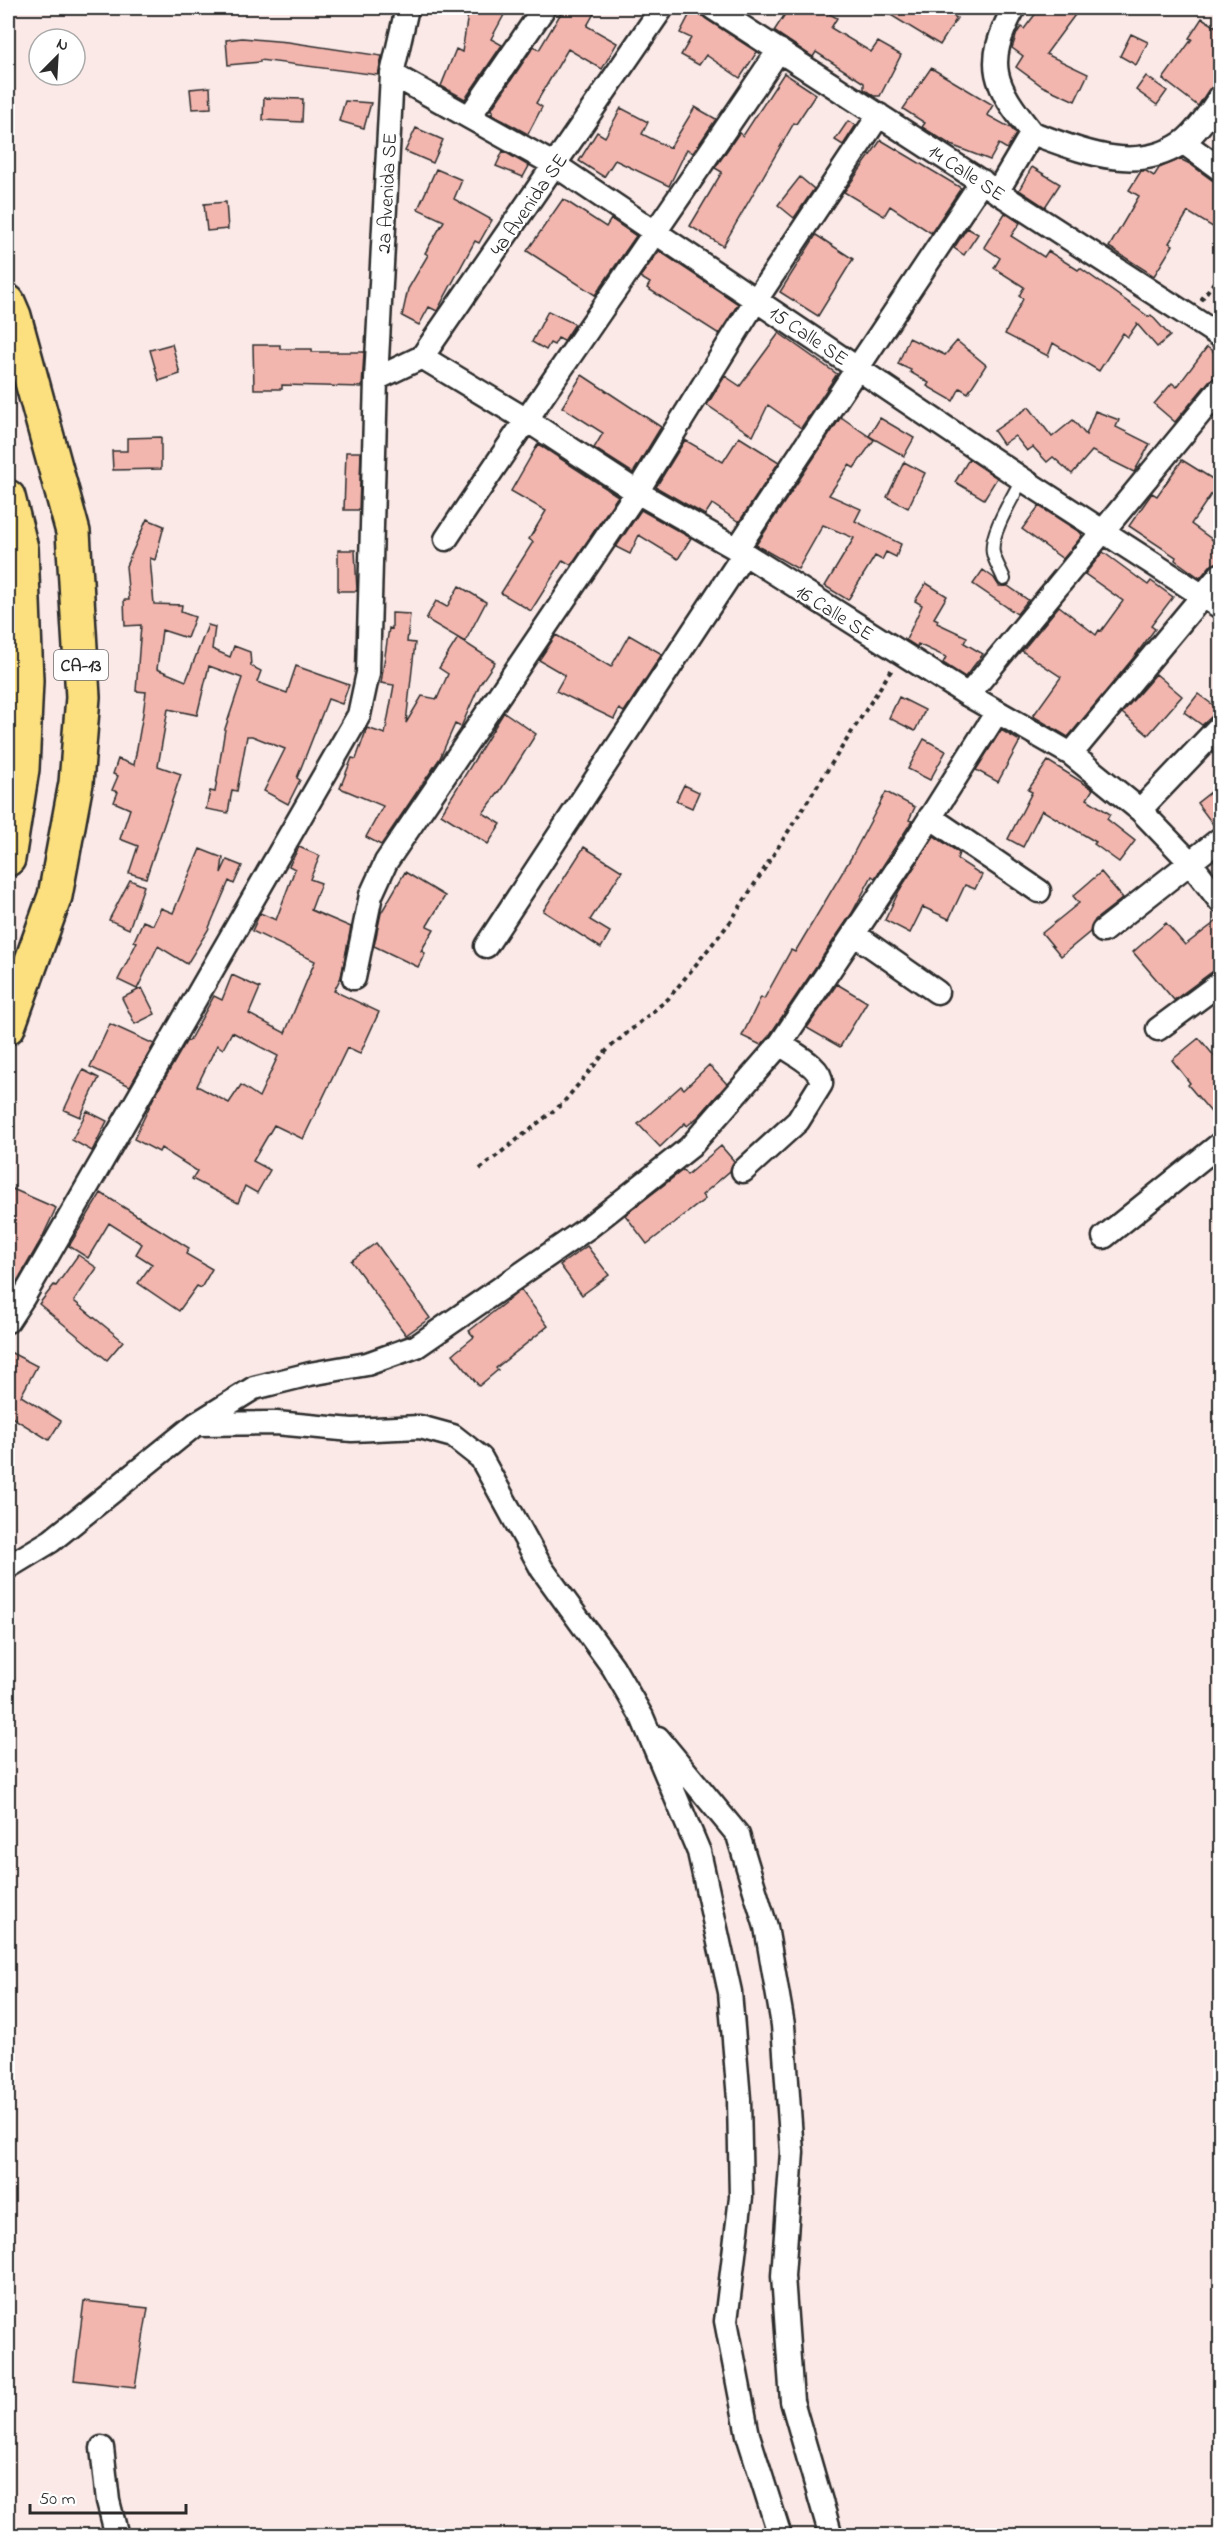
<svg xmlns="http://www.w3.org/2000/svg" width="1228" height="2543" font-family="'Indie Flower',sans-serif">
<style>
.building{fill:#f2b6af;stroke:#2b2b2b;stroke-width:1.5;fill-rule:evenodd}
.lines{fill:none;stroke-linecap:round;stroke-linejoin:round}
.service-casing{stroke:#2b2b2b;stroke-width:16}
.minor-casing{stroke:#2b2b2b;stroke-width:27}
.trunk-casing{stroke:#2b2b2b;stroke-width:38}
.path{stroke:#2b2b2b;stroke-width:4;stroke-dasharray:4.5 4.5;stroke-linecap:butt}
.service{stroke:#fff;stroke-width:12}
.minor{stroke:#fff;stroke-width:22}
.trunk{stroke:#fce080;stroke-width:33}
.labels{text-anchor:middle;stroke-width:4.5;stroke-linejoin:round;paint-order:stroke}
.shield{fill:#fff;stroke:#6b6b6b;stroke-width:1.5}
.shield-label{font-size:18px;font-weight:bold;fill:#2b2b2b}
.street-label{font-size:20px;fill:#2b2b2b;stroke:#fff}
</style>
<rect width="100%" height="100%" fill="#fbe9e7"/>
<filter id="ink" filterUnits="userSpaceOnUse"><feTurbulence type="fractalNoise" baseFrequency=".0167" numOctaves="2"/><feDisplacementMap in="SourceGraphic" scale="12" xChannelSelector="R" yChannelSelector="G"/><feConvolveMatrix kernelMatrix="1 2 1 2 8 2 1 2 1" color-interpolation-filters="sRGB"/></filter>
<g filter="url(#ink)">
<path class="building" d="M469 8H487L504 15 491 39 502 45 465 99 441 86 456 49 462 52Z
M564 8H597L587 26 617 43 602 69 568 49 536 103 542 107 528 134 491 114 493 111 491 110 534 46 539 50Z
M693 8 706 19 757 52 740 78 706 55 699 65 681 55 691 38 680 33Z
M789 8H819L837 18 831 28 871 52 878 42 901 55 880 96H874L864 89V83L816 52 813 57 774 31Z
M879 8H939L957 18 940 45Z
M1040 8H1080L1046 54 1088 74 1075 101 1042 86 1016 67 1023 56 1012 48 1017 33 1021 27 1024 29Z
M1202 18 1221 30V84L1209 89 1198 106 1163 79 1192 39 1189 38Z
M1131 34 1148 42 1136 65 1120 56Z
M242 38 288 42 382 56 378 75 260 60V62L228 65 226 40Z
M931 68 993 105 987 115 1011 128 1016 134 1007 149 999 144 990 160 951 145 922 127 925 123 903 109Z
M784 73 816 94 796 124 794 123 723 246 690 226 722 172 715 168 739 133 743 136Z
M1146 76 1167 91 1157 105 1136 90Z
M210 87 211 108 192 109 190 89Z
M264 98 303 99 302 122 263 120Z
M345 101 371 103 364 128 339 121Z
M695 107 716 119 693 153 687 149 669 186 615 160 604 177 579 161 597 132 605 137 621 108 648 122 642 134 670 148Z
M848 121 856 125 843 145 835 140Z
M416 128 443 140 433 163 405 151Z
M881 140 961 188 931 233 890 206 884 216 844 192Z
M503 151 529 166 523 177 496 166Z
M1180 159 1190 164 1212 180 1221 182V232L1188 212 1169 243 1173 245 1154 276 1109 247 1139 196 1129 190 1141 171H1146L1154 176 1159 168Z
M1032 167 1060 184 1045 207 1019 190Z
M436 169 462 180 454 199 492 220 479 243 475 241 437 311 429 307 419 325 402 316 408 289 428 255 425 253 444 221 418 209Z
M800 177 814 189 794 218 778 205Z
M563 199 606 227 611 219 636 236 595 295 527 251Z
M226 202 228 229 207 231 204 204Z
M1005 213 1020 223 1011 236 1044 257 1048 251 1078 270 1080 268 1149 317 1151 315 1170 336 1157 347 1137 324 1128 337 1123 333 1099 371 1053 343 1048 356 1005 334 1023 299 1019 296 1024 287 994 268 1000 258 984 247Z
M967 228 978 234 964 255 954 248Z
M816 235 853 259 818 316 780 292Z
M659 251 738 304 719 334 647 288 650 283 640 277Z
M548 311 575 324 564 341 558 338 554 345 550 343 546 350 532 342Z
M779 333 837 374 801 428 768 405 753 436 707 405 725 376 740 386Z
M909 338 945 355 957 341 986 365 968 393 960 388 953 401 927 386 929 383 910 372 911 370 898 364Z
M172 344 180 374 159 381 150 350Z
M253 345H280V349H312V352H364L362 387 282 385V389H254Z
M1207 347 1221 357V376L1210 380 1175 422 1154 404 1172 383 1177 387Z
M582 375 661 427 633 473 594 448 603 433 562 407Z
M1029 407 1052 437 1073 420 1086 435 1095 411 1119 420 1116 427 1150 444 1134 472 1092 451 1072 474 1053 457 1047 462 1033 447 1027 451 1015 436 1003 444 994 431Z
M841 417 874 440 854 468 849 465 829 495 861 509 855 521 901 544 896 557 886 552 882 560 875 556 848 600 825 586 854 538 823 525 798 569 756 545Z
M880 418 914 438 904 456 869 436Z
M161 437V469L113 470 112 451H127V438Z
M739 437 779 462 739 522 712 504 705 515 656 487 685 440 723 462Z
M538 444 618 496 571 565 563 560 531 611 501 593 533 542 529 539 546 511 511 491Z
M346 452H361L359 510H344Z
M969 459 997 478 984 499 955 482Z
M1182 460 1219 483 1191 524 1221 546V562L1210 566 1200 578 1175 560 1176 557 1129 526 1152 493 1157 496Z
M904 462 925 473 908 508 887 497Z
M1039 506 1081 533 1082 536 1063 559 1022 529Z
M641 510 691 538 678 559 639 535 630 554 616 547Z
M147 519 164 526 155 560 150 558 154 604 182 605 181 612 195 617 187 638 162 630 157 669 186 681 208 625 215 627 212 649 230 657 234 646 250 652 251 666 261 671 257 682 287 693 296 666 349 685 342 704 328 699 297 778 300 780 288 804 264 791 285 749 252 736H247L237 791 232 790 228 813 206 809 210 791 215 792 225 729 242 678 209 666 197 715 168 709 158 766 181 774 146 878 129 873 138 846 120 839 130 809 114 802 118 792 112 790 118 776 113 774 118 759 134 765 143 714 146 692 136 691 141 625 125 626 124 600H129L126 566Z
M338 550H355L357 591H338Z
M1103 552 1148 585 1151 581 1173 597 1151 626 1155 629 1135 656 1068 737 1033 716 1061 677 1022 651 1059 606 1096 635 1099 630 1101 631 1123 601 1085 574Z
M983 570 994 578 999 586H1008L1028 600 1017 614 973 584Z
M926 583 947 596 934 618 938 620 937 623 967 637 964 643 983 654 965 677 943 663 946 657 918 644 917 647 906 640 922 605 915 601Z
M459 586 486 602 465 642 426 619 436 601 447 607Z
M392 613 410 614 407 642 415 643 406 723 422 696 437 699 448 674 439 668 458 638 495 662 480 684 461 727 455 724 440 758 381 845 366 837 383 806 340 788 352 758 356 759 367 728 385 734 394 685 381 683 389 628 392 629Z
M556 635 611 667 629 635 662 654 624 712 619 709 614 719 556 691 565 675 539 660Z
M1156 674 1182 696 1148 735 1122 713Z
M1198 694 1220 710 1202 725 1184 712Z
M899 697 925 710 915 731 889 718Z
M504 712 536 734 500 791 483 813 501 824 488 844 441 814Z
M1001 730 1020 741 998 782 976 770Z
M924 739 946 751 930 780 908 769Z
M1048 761 1093 789 1087 799 1110 814 1107 819 1135 841 1119 862 1094 844 1096 842 1042 810 1023 847 1008 839 1032 792 1028 790Z
M1221 784V826L1215 827 1197 803Z
M684 785 699 792 692 808 676 801Z
M886 792 915 807 909 820 912 821 875 878 872 876 852 913 769 1036 761 1045 742 1036 761 997 764 999 791 950 795 952 851 858Z
M934 836 959 853 957 859 982 875 975 889 965 885 949 919 923 907 910 933 885 920 899 891Z
M299 847 320 856 310 879 321 883 311 910 351 927 341 977 334 991 379 1012 360 1054 347 1048 303 1139 274 1125 253 1161 270 1170 257 1193 245 1186 238 1203 192 1179 197 1171 161 1148 159 1152 134 1139 154 1097 187 1040 189 1041 214 996 222 1000 232 975 260 988 249 1014 285 1033 315 961 252 931 260 913 276 920 295 869 289 866ZM232 1032 278 1056 259 1097 241 1085 229 1103 197 1086 217 1045 223 1049Z
M584 847 622 871 590 920 610 932 601 948 543 911Z
M200 849 223 858 221 873 227 860 242 866 234 884 229 881 208 930 187 964 158 946 137 989 118 980 137 942 134 941 143 921 153 925 161 908 173 913Z
M405 872 445 896 427 926 434 929 421 951 425 953 418 967 374 946 381 913Z
M1101 872 1123 898 1095 920 1090 932 1061 956 1042 933 1079 903 1073 896Z
M130 880 144 886 129 929 109 920Z
M1221 918V970L1212 972 1174 1000 1133 952 1166 923 1185 945Z
M837 984 867 1002 840 1047 807 1028Z
M142 988 155 1014 135 1024 122 998Z
M110 1024 154 1044 130 1086 90 1067Z
M1199 1038 1221 1064V1124L1188 1085 1190 1083 1172 1060Z
M709 1065 727 1084 699 1116 687 1126 685 1123 660 1147 638 1124 681 1086 684 1089Z
M83 1070 99 1078 80 1117 64 1110Z
M87 1111 107 1121 92 1151 72 1140Z
M721 1146 734 1161 730 1171 702 1195 705 1199 647 1244 625 1215 683 1170 687 1175Z
M8 1187 56 1208 43 1236 8 1297Z
M101 1193 189 1248 186 1254 212 1269 201 1288 197 1286 179 1311 138 1283 152 1264 136 1254 142 1244 109 1223 88 1258 69 1246Z
M376 1243 430 1318 406 1335 351 1261Z
M587 1246 609 1275 582 1295 560 1265Z
M78 1255 97 1268 74 1301 123 1341 107 1360 39 1304 54 1285 56 1286Z
M521 1290 548 1326 496 1368 498 1370 479 1386 453 1354 474 1337 469 1331Z
M8 1351 37 1366 21 1396 61 1421 49 1440 10 1416 8 1421Z
M84 2301 148 2308 135 2387 74 2380Z"/>
<g class="lines">
<g class="service-casing">
<path id="service" d="M1004 579C1001 571 995 562 993 553 989 534 1014 496 1022 479"/>
</g>
<g class="minor-casing">
<path id="minor" d="M713 8 1220 336
M392 74 555 165 1022 479 1220 607
M470 116 544 8
M1032 133C1080 150 1134 175 1182 143 1194 135 1212 110 1220 97
M1183 142 1220 169
M997 192 1032 133C994 85 983 65 1014 8
M422 357 525 419 637 492 737 549 968 695 1071 754 1140 810 1190 862 1220 901
M376 379 422 357 662 8
M446 539C555 375 669 214 779 50
M737 549 982 181
M968 695 1220 389
M1071 754 1220 575
M1140 810 1220 726
M930 817 1039 891
M1103 931 1220 839
M854 934 937 992
M486 946 744 554
M354 978 371 895 386 862 637 492 756 300 879 115
M1158 1029 1220 983
M743 1171 798 1121 821 1084C823 1067 792 1053 780 1044
M1104 1237 1220 1144
M8 1321 23 1298 359 715 368 673 376 379 392 74 407 8
M196 1424 276 1423 352 1430 420 1427 453 1436 481 1458 542 1569 613 1667 642 1717 699 1852 730 1992 739 2099 741 2197 726 2321 748 2435 780 2536
M8 1567 51 1541 196 1424 254 1388 310 1374 367 1364 417 1346 589 1227 690 1147 780 1044 906 856 997 712
M658 1738 738 1835 766 1927 783 2025 792 2152 783 2276 792 2401 831 2536
M102 2448 108 2501 117 2536"/>
</g>
<g class="trunk-casing">
<path id="trunk" d="M8 302 14 316 73 532 83 697 76 783 55 896 8 1027
M8 497 21 548 26 681 22 769 8 859"/>
</g>
<path class="path" d="M1201 300 1220 274
M480 1169 562 1104 608 1049 668 999 731 921 892 669"/>
<use href="#service" class="service"/>
<use href="#minor" class="minor"/>
<use href="#trunk" class="trunk"/>
</g>
</g>
<g class="labels">
<rect class="shield" x="54" y="650" width="54" height="30" rx="4.5"/>
<g class="shield-label">
<text x="81" y="671">CA-13</text>
</g>
<g class="street-label">
<text transform="translate(967 172) rotate(33)" y="7">14 Calle SE</text>
<text transform="translate(386 193) rotate(-87)" y="7">2a Avenida SE</text>
<text transform="translate(528 204) rotate(-55)" y="7">4a Avenida SE</text>
<text transform="translate(809 335) rotate(34)" y="7">15 Calle SE</text>
<text transform="translate(835 612) rotate(32)" y="7">16 Calle SE</text>
</g>
</g>
<rect width="1228" height="2543" fill="none" stroke="#fff" stroke-width="30"/>
<rect x="15" y="15" width="1198" height="2513" fill="none" stroke="#2b2b2b" stroke-width="2" filter="url(#ink)"/>
<g transform="translate(57 57) rotate(24)"><circle r="28" fill="#ffffff" stroke="#aaaaaa" stroke-width="1.5"/>
<path d="M0-4.5L10 22L0 15L-10 22Z" fill="#2b2b2b"/>
<text y="-9" font-size="16" font-weight="bold" text-anchor="middle" fill="#2b2b2b">N</text>
</g>
<path d="M30 2504v9h156v-9" fill="none" stroke="#2b2b2b" stroke-width="3"/>
<text x="39" y="2504" font-size="18" fill="#2b2b2b" stroke="#ffffff" stroke-width="4.5" paint-order="stroke">50 m</text>
</svg>
